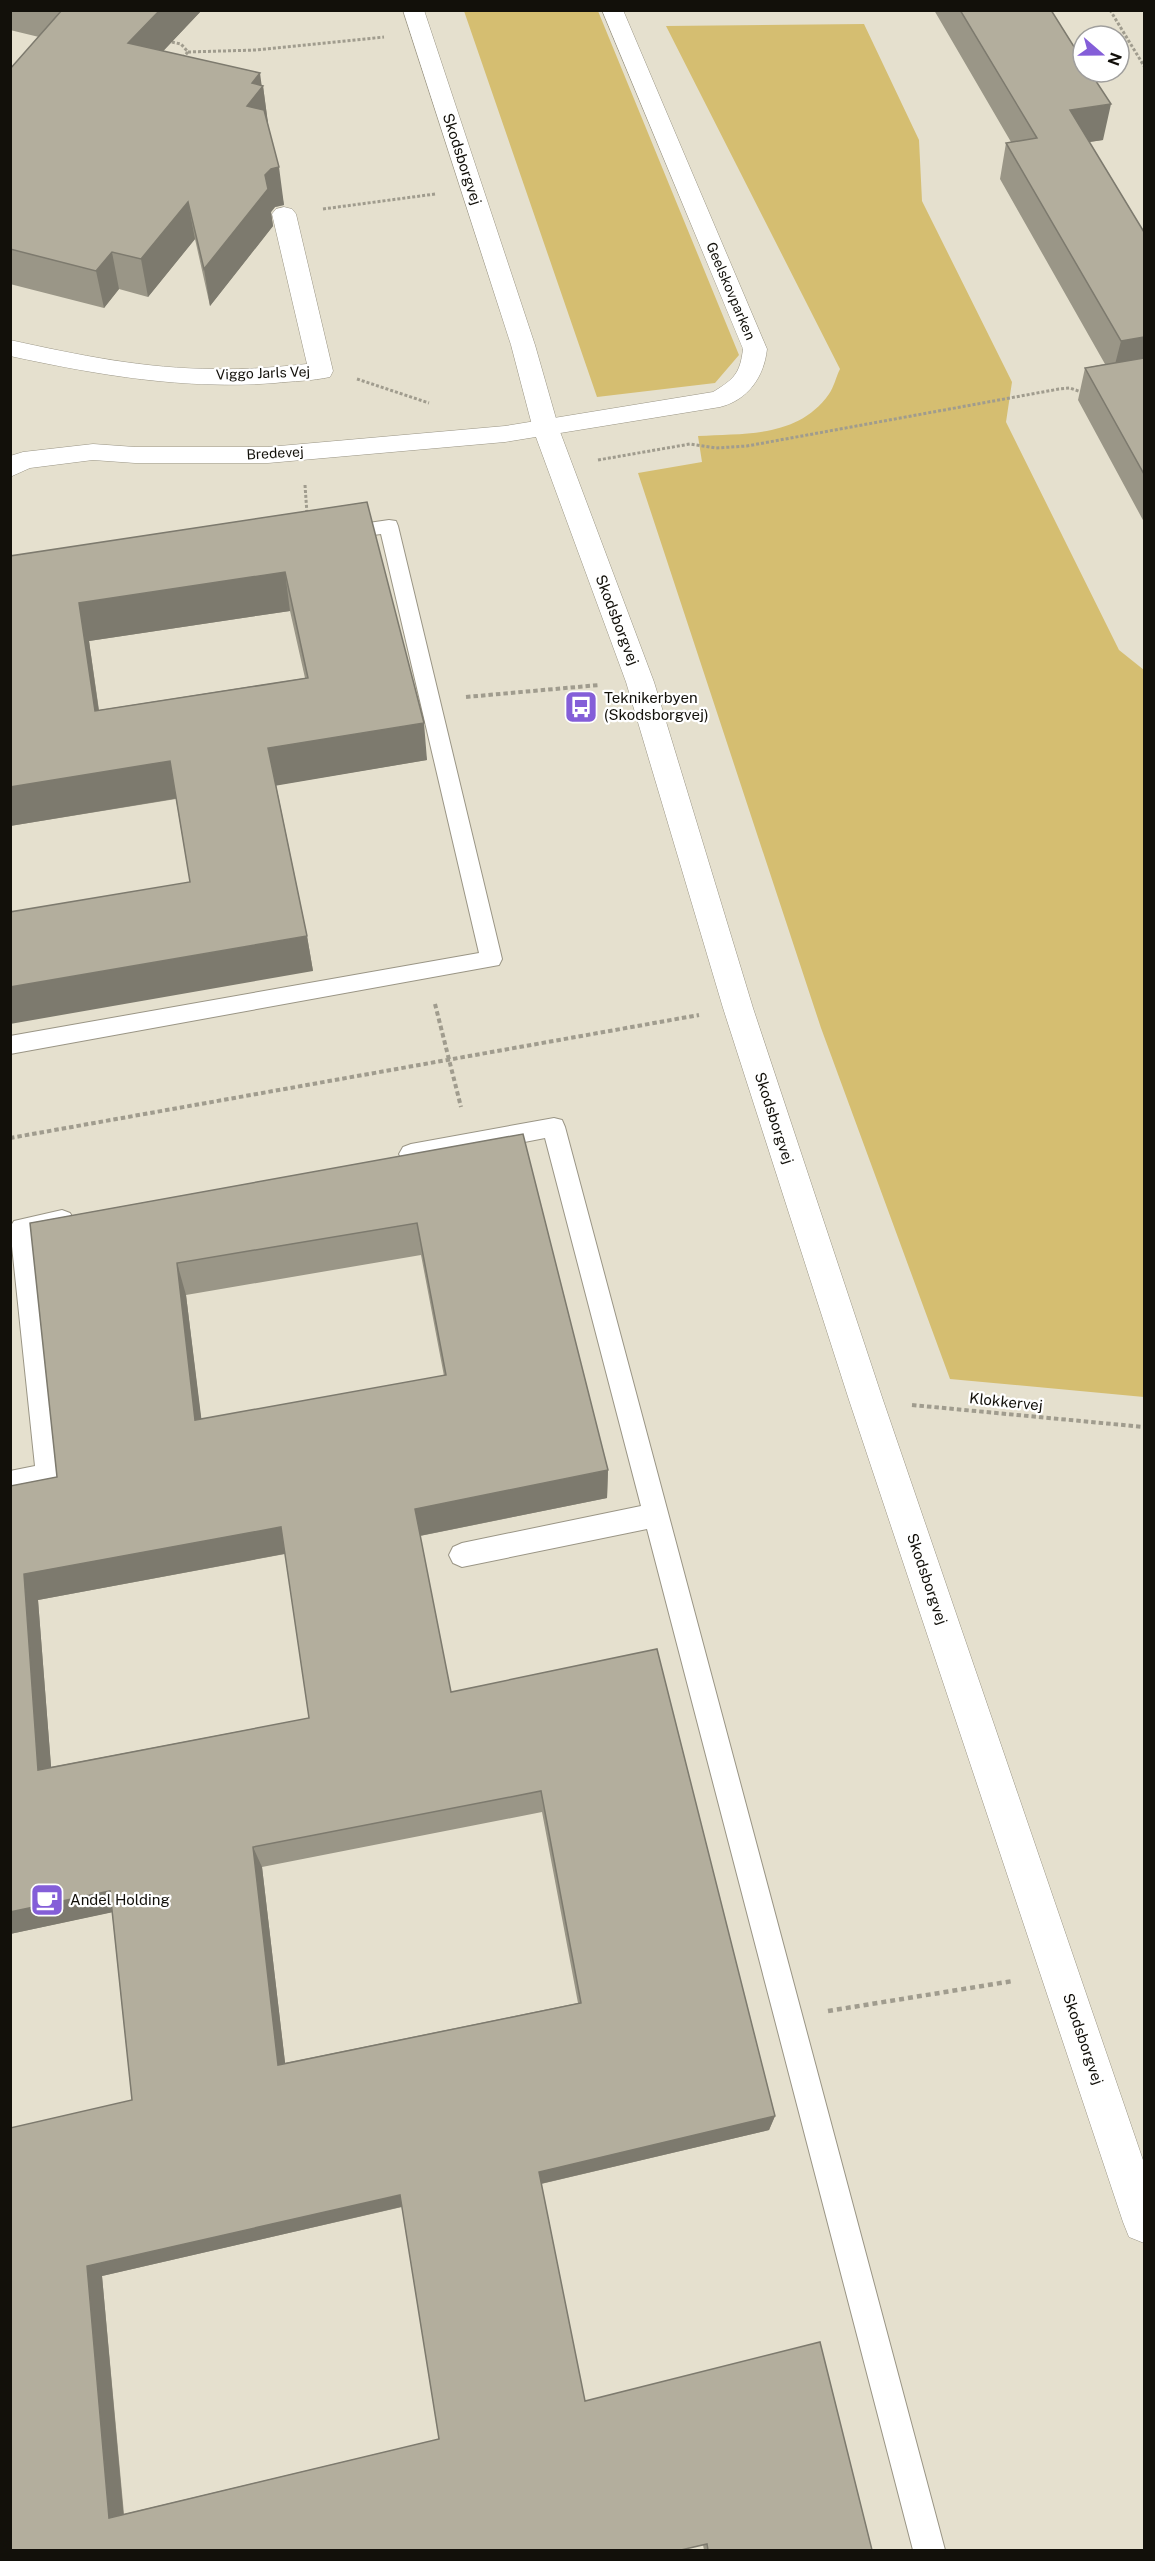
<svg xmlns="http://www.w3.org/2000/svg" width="1155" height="2561" font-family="'Public Sans',sans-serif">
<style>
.green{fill:#d5be71}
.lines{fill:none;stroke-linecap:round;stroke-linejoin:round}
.service-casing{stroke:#9a9585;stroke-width:2}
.minor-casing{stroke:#9a9585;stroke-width:1}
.tertiary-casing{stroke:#9a9585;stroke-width:1}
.path-far2{stroke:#a09c8e;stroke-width:3;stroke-dasharray:3 2;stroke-linecap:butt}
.path-far1{stroke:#a09c8e;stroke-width:4;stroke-dasharray:4.5 3;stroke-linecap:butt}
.path{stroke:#a09c8e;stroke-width:4.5;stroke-dasharray:5 4;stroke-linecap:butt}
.service{fill:#fff;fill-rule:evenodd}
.minor{fill:#fff;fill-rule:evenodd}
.tertiary{fill:#fff;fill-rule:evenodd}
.wall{fill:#9a9687;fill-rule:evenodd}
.shaded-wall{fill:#7d7a6e}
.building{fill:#b3ae9d;stroke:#7d7a6e;stroke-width:1.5;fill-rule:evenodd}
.labels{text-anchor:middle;stroke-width:4.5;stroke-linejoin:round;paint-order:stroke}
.far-street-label{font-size:14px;fill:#12100a;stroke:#fff}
.street-label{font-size:15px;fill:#12100a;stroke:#fff}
.poi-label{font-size:15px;fill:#12100a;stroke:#fff;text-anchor:start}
</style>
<rect width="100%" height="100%" fill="#e5e0ce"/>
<path class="green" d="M464 11H598L739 355 715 383 597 397Z
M864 24 919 140 922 201 1012 382 1006 422 1119 650 1144 670V1397L950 1379 821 1028 638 473 702 462 698 436C745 433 798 438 829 394 834 387 836 377 840 369L666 26Z"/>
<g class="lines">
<g class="service-casing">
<path id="service" d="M389 520 396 521 398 526 502 959 499 965 10 1054V1036L479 953 381 534 341 539 334 538 332 533 334 528 341 527Z
M554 1118 562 1120 565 1127 945 2550H913L647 1529 462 1567 453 1563 449 1555 453 1547 462 1543 641 1506 545 1138 411 1164 403 1161 399 1154 403 1147 411 1144Z
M62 1210 70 1213 74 1220 70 1227 35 1235 62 1475 58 1483 10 1494V1471L35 1466 10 1227 14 1221Z"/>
</g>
<g class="minor-casing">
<path id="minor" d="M602 10H623L767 349C764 377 748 400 720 407L505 442 268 463H135L93 460 30 468 10 477V456L23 452 93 444 135 447H268L505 426 713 392C734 379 740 374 743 349Z
M284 207 292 209 296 214 333 371 330 377C312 381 293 381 275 383 185 390 98 375 10 356V340C78 355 146 369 215 369 246 370 277 367 307 364L272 214 276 209Z"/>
</g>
<g class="tertiary-casing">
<path id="tertiary" d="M403 10H424L535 345 559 429 654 682 753 1008 883 1400 1144 2163V2243L1129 2237 1123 2222 849 1400 723 1008 626 682 533 429 511 345Z"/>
</g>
<path class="path-far2" d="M1110 10 1144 66
M167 41 181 44 188 52C177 64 166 66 150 63L144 54 151 45Z
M188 52 256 50 384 37
M323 209 435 194
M357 379 429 403
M598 460 690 444 716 448 747 446 1059 389 1070 388 1084 393
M305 485 307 514"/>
<path class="path-far1" d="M466 697 599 685
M435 1004 461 1107
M10 1138 699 1015
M912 1405 1144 1427"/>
<path class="path" d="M828 2011 1013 1981"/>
<use href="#service" class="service"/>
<use href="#minor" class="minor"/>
<use href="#tertiary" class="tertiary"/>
</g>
<path class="wall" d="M10 10H202L163 51 263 86 268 124 284 205 275 207 271 212 273 226 210 306 195 239 148 297 119 289 104 308 10 284V69L39 37 10 30Z
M934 10H1051L1103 140 1089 142 1144 232V522L1078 400 1085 368 1105 364 1000 179 1006 143 1011 142Z
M367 502 427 760 276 785 307 936 313 971 190 882 176 799 10 826V556ZM290 611 305 678 99 710 89 641Z
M523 1134 608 1470 607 1498 420 1536 451 1692 657 1649 775 2116 769 2130 541 2184 585 2401 872 2550H704L703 2545 10 2550 132 2100 112 1912 10 1934V1486L57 1477 30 1223ZM421 1255 444 1376 201 1419 186 1295ZM285 1554 309 1718 51 1767 38 1600ZM542 1812 578 2003 285 2063 262 1867ZM402 2207 439 2439 124 2514 102 2276Z"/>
<path class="shaded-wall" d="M160 10H202L135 81 128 43Z
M260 73 262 88 263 86 268 123 252 144 247 106 252 83Z
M1111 104 1103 140 1063 146 1070 110Z
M279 167 284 205 275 207 271 212 273 226 210 306 204 269 265 175 271 169Z
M188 202 195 239 148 297 141 259Z
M112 252 119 289 104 308 96 271Z
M1144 337V371L1112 376 1121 341Z
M285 572 290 611 89 641 104 748 95 711 79 603Z
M424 723 427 760 274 786 268 748Z
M170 761 179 798 10 826V787Z
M307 936 313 971 10 1024V987Z
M177 1263 186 1295 205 1448 195 1420Z
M608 1470 607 1498 419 1536 415 1509Z
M281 1527 289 1553 38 1600 53 1791 38 1770 24 1574Z
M253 1847 262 1867 287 2079 278 2065Z
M110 1891 123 1910 10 1934V1912Z
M775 2116 769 2130 540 2184 539 2172Z
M400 2195 405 2206 102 2276 124 2520 109 2518 87 2266Z"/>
<path class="building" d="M62 10H160L128 43 260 73 252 83 263 86 247 106 264 110 279 167 271 169 265 175 268 189 204 269 188 202 141 259 112 252 96 271 10 249V69Z
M960 10H1051L1083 61V72H1090L1111 104 1070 110 1144 232V337L1121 341 1006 143 1037 138Z
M1144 358V474L1085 368Z
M367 502 424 723 268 748 307 936 10 987V912L190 882 170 761 10 787V556ZM285 572 308 678 95 711 79 603Z
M523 1134 608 1470 415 1509 451 1692 657 1649 775 2116 539 2172 585 2401 820 2342 872 2550H708L707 2544 681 2550H10V2128L132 2100 110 1891 10 1912V1486L57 1477 30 1223ZM417 1223 446 1375 195 1420 177 1263ZM281 1527 309 1718 38 1770 24 1574ZM541 1791 581 2003 278 2065 253 1847ZM400 2195 439 2439 109 2518 87 2266Z"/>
<defs>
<g id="bus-square" transform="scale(1.725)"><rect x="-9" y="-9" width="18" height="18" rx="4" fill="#845ed8" stroke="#fff"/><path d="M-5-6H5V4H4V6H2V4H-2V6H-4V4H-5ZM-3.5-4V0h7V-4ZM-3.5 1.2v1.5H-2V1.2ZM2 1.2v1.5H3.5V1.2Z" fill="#fff"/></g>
<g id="cafe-square" transform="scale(1.725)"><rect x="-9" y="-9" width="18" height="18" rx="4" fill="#845ed8" stroke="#fff"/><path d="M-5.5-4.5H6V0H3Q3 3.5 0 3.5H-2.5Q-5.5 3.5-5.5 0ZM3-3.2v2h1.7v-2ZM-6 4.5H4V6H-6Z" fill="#fff"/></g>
</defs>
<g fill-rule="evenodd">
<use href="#bus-square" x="581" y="707"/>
<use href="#cafe-square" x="47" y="1900"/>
</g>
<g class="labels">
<g class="far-street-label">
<text transform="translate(731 291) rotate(67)" y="5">Geelskovparken</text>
<text transform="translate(263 373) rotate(-2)" y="5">Viggo Jarls Vej</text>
<text transform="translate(275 453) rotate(-3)" y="5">Bredevej</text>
</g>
<g class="street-label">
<text transform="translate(462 159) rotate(72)" y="5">Skodsborgvej</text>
<text transform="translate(617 620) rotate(69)" y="5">Skodsborgvej</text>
<text transform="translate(774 1118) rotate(72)" y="5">Skodsborgvej</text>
<text transform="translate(1006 1402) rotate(6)" y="5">Klokkervej</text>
<text transform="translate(927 1579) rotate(71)" y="5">Skodsborgvej</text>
<text transform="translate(1083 2039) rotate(71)" y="5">Skodsborgvej</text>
</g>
<g class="poi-label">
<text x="604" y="703">Teknikerbyen<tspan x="604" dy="17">(Skodsborgvej)</tspan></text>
<text x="70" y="1905">Andel Holding</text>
</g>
</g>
<rect width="1155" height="2561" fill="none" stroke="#12100a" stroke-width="24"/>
<g transform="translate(1101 54) rotate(110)"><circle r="28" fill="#ffffff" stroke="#a09f9d" stroke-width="1.5"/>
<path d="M0-4.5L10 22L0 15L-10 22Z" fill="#845ed8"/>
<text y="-9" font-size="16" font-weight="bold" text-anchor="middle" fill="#12100a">N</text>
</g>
</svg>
